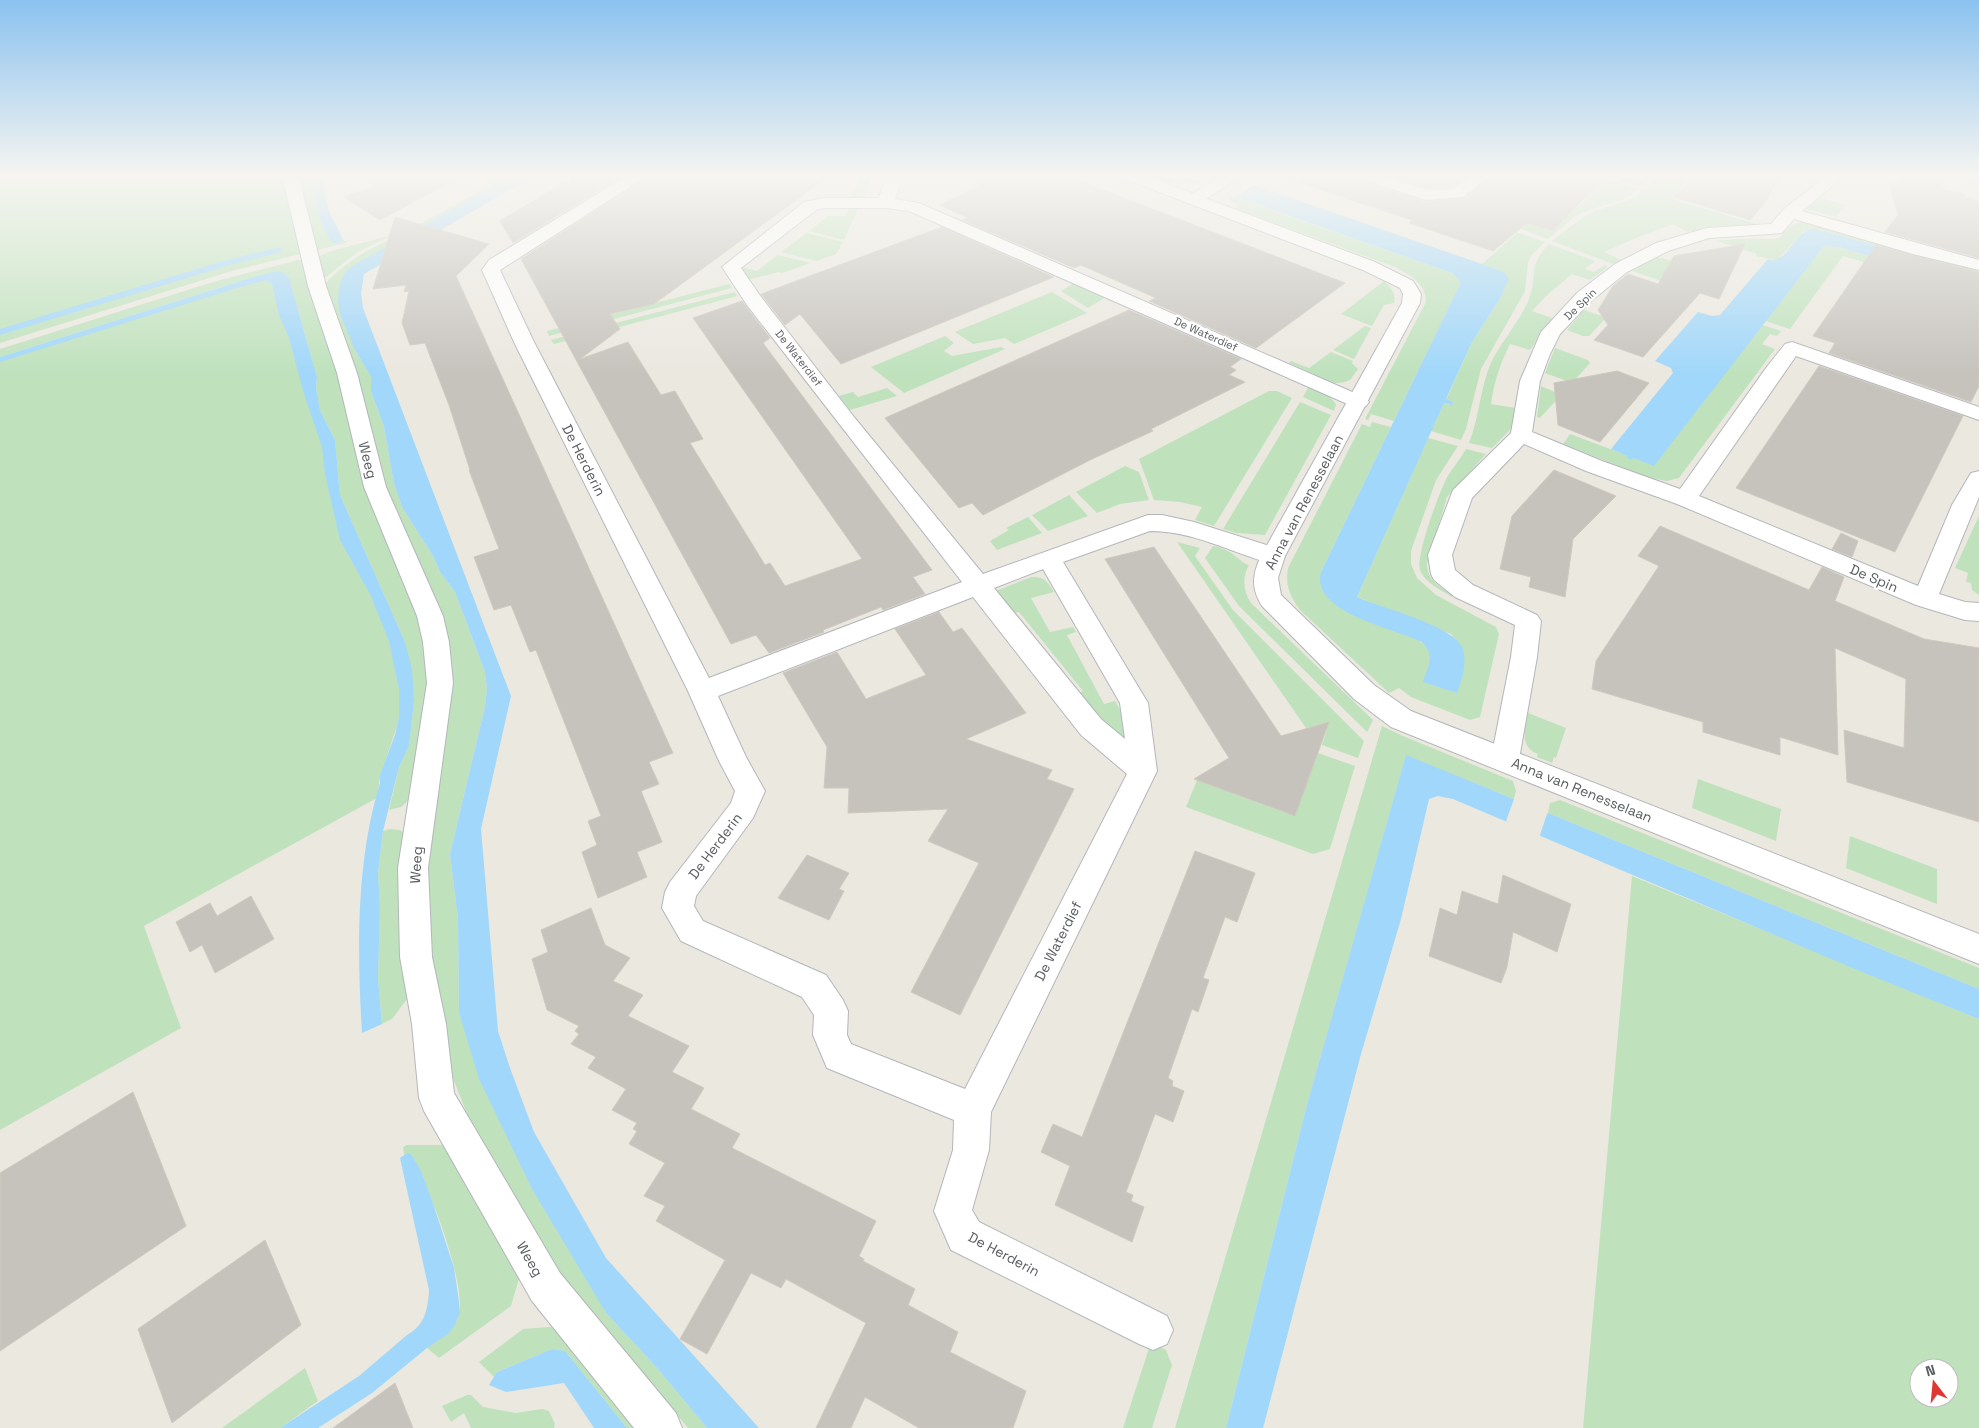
<svg xmlns="http://www.w3.org/2000/svg" width="1979" height="1428" font-family="'Space Grotesk',sans-serif">
<style>
.green{fill:#bfe2bd;fill-rule:evenodd}
.water{fill:#a1d7fa}
.pier{fill:#ebe8e0}
.building{fill:#c6c3bd;stroke:#cfc9bf}
.lines{fill:none;stroke-linecap:round;stroke-linejoin:round}
.minor-casing{stroke:#b3b6ba;stroke-width:2}
.tertiary-casing{stroke:#b3b6ba;stroke-width:2}
.minor{fill:#fff;fill-rule:evenodd}
.tertiary{fill:#fff;fill-rule:evenodd}
.labels{text-anchor:middle;stroke-width:4.5;stroke-linejoin:round;paint-order:stroke}
.far-street-label{font-size:11px;fill:#595c60;stroke:#fff}
.street-label{font-size:14px;fill:#595c60;stroke:#fff}
</style>
<rect width="100%" height="100%" fill="#ebe8e0"/>
<path class="green" d="M0 174H284L301 254 232 271 0 343Z
M295 174H311L334 244 349 240 345 243 314 251Z
M510 174H515L348 269 355 350 371 377V391L384 427 394 484 402 507 433 556 440 572 455 592 485 672 487 689 485 706 450 854 458 919 459 1013 606 1313 657 1368 707 1428H688L557 1271 479 1144 452 1076 434 1004 424 885 448 690 382 485 324 285C352 254 380 245 416 226 447 209 478 192 510 174Z
M861 174H873L864 197 851 199Z
M1144 174H1177L1201 182 1179 184 1173 181 1169 183Z
M1628 174H1653L1641 187 1621 181Z
M1658 174H1694L1671 199 1760 225 1759 227 1717 226 1688 232 1673 224 1636 238 1604 252 1621 260 1613 264 1552 241C1563 232 1574 223 1586 216 1612 201 1642 204 1658 174Z
M1607 180 1639 188C1625 204 1601 204 1582 213 1570 218 1559 231 1548 239L1513 226 1465 203 1551 231Z
M1228 195 1452 273 1459 280 1460 284 1394 421 1371 414 1368 420 1365 419 1426 302C1426 283 1410 275 1395 267L1235 208 1238 205 1232 203Z
M1815 197 1845 205 1836 217 1807 209V206Z
M849 207H859L844 240 809 231 828 216H845Z
M1800 222H1806L1979 268V276L1821 230H1807L1803 232 1777 260 1756 256 1757 254 1717 241 1736 239H1778L1792 225Z
M1510 230 1545 242 1531 256 1528 263 1525 291 1481 369 1466 429 1461 440 1431 431 1444 403 1451 405 1453 402 1446 400 1472 342 1501 297 1502 271 1482 264 1516 234 1509 231Z
M807 233 843 242 836 254 816 261 781 252Z
M395 234 359 251 322 280 317 258C327 249 377 241 395 234Z
M1549 244 1595 261 1585 269 1594 272 1605 265 1608 267 1590 280 1572 274 1547 295 1532 311 1552 318 1530 350 1510 344C1500 364 1494 382 1491 404L1515 408 1514 426 1492 448 1469 443C1479 418 1480 390 1490 365 1500 343 1521 320 1529 299 1538 275 1527 267 1549 244Z
M1824 246 1839 247 1979 289V296L1843 256 1790 329 1765 321Z
M778 255 811 263 782 273 779 272 747 280 739 268 742 267 757 271Z
M1658 257 1678 263 1662 281 1632 271Z
M298 260 304 261 319 318 418 611 431 680 411 798 401 807 389 810 399 767 409 746 414 701 413 691 405 642 340 495 335 440 320 410 316 387 317 377 289 278 284 273 250 278 0 357V349L213 282Z
M274 275 351 537 407 678 397 726 380 777 377 798 144 926 181 1028 0 1130V359Z
M1384 281C1391 287 1396 294 1394 303L1384 305 1372 326 1341 314Z
M1074 283 1106 297 1088 308 1061 291Z
M729 284 732 288 549 336 547 331Z
M734 292 738 296 554 344 551 340Z
M1052 292 1087 313 1014 344 1005 338 973 344 955 332Z
M1584 310 1602 316 1605 319 1589 336H1583L1567 330Z
M1763 325 1781 331 1777 336 1770 334 1762 344 1775 349 1679 478 1667 481 1649 478 1563 444 1570 434 1629 456Z
M1365 326 1371 328 1354 359 1333 350Z
M945 336 954 343 944 351 952 356 1001 347 1005 349 904 393 871 367Z
M1555 348 1588 360 1590 363 1574 381H1567L1545 373Z
M1331 352 1353 361 1352 363 1358 369 1350 380C1337 386 1325 382 1312 376L1314 374 1289 363 1291 361 1309 368Z
M1309 386 1329 396 1336 404 1334 411 1303 397Z
M1541 386 1557 393 1560 396 1540 418 1537 417Z
M887 388 897 396 850 410 839 396 853 392 858 397Z
M1269 391H1277L1292 398 1214 526 1195 520 1202 507 1180 502 1154 500 1139 459Z
M1300 402 1331 415 1265 535 1236 533 1223 529Z
M1372 422 1391 427 1321 572 1414 638C1423 642 1429 647 1431 656L1463 657 1462 648 1451 634 1357 597 1428 438 1458 446 1436 480 1411 551V564L1417 578 1436 595 1496 627 1499 634 1480 717 1470 720 1411 697 1399 688 1389 693 1300 610C1290 596 1285 586 1288 568L1362 424 1370 427Z
M1466 449 1486 454 1447 497 1427 564C1427 581 1441 588 1454 595L1452 597C1441 590 1425 583 1420 570 1415 557 1441 486 1449 474 1454 466 1461 458 1466 449Z
M1125 466 1139 472 1149 500 1120 504 1097 513 1076 492Z
M1069 495 1088 516 1048 531 1032 515Z
M1979 516V595L1972 590 1971 583 1966 582 1968 573 1955 568Z
M1028 517 1042 533 997 550 990 541 1009 530 1006 528Z
M1177 542 1200 548 1195 556 1233 610 1364 741 1358 758 1322 745 1327 729 1324 725 1306 728Z
M1213 546C1221 548 1229 550 1235 556 1241 560 1242 563 1249 565 1242 577 1243 591 1251 603L1373 720 1367 732 1239 606 1205 558Z
M1031 577C1044 576 1048 582 1054 592L1031 598 1050 632 1073 627 1076 632 1067 635 1104 704 1115 701 1130 728C1127 735 1126 738 1118 740L1075 695 1083 691 1019 612 1011 614 993 592Z
M1528 713 1566 728 1556 758 1554 757 1552 763 1537 757 1538 754C1519 747 1525 729 1528 713Z
M1382 726 1403 736 1513 781 1516 791 1514 799 1406 756 1306 1108 1226 1428H1175Z
M1318 753 1355 766 1330 849 1313 854 1186 807 1198 778 1202 782 1288 814 1295 813Z
M1698 779 1781 809 1776 841 1692 808Z
M1560 800 1979 968V989L1548 813 1550 803Z
M390 829 400 830 405 834 410 995 392 1019 382 1024 378 978 380 908 378 873 383 831Z
M1850 836 1937 869V904L1846 868Z
M1632 876 1979 1019V1428H1583ZM1919 1368H1949V1398H1919Z
M407 1145H444L520 1275 511 1306 439 1358 427 1348C440 1339 455 1331 459 1315 467 1285 427 1181 411 1154H404L403 1147Z
M562 1326 649 1428H627L565 1351 552 1349 497 1372 494 1377 479 1362 523 1329Z
M1151 1342 1166 1350 1172 1365 1152 1428H1123Z
M305 1368 318 1401 280 1428H222Z
M467 1395H471L483 1407 516 1413 542 1409 549 1411 555 1424 554 1428H471L464 1413 451 1422 442 1406Z"/>
<path class="water" d="M311 174H322L328 209 344 241 334 244C315 221 318 200 311 174Z
M515 174H538L364 274 361 294 363 308 511 696 481 829 498 1031 510 1068 534 1132 606 1258 759 1428H707L657 1368 606 1313 532 1189 479 1079 459 1013 458 919 450 854 485 706 487 689 485 672 455 592 440 572 433 556 402 507 394 484 384 427 371 391V377L355 350 340 314 338 299 341 280 348 269 356 264Z
M1254 185 1502 271 1509 278 1501 297 1472 342 1446 399 1453 402 1452 405 1444 403 1357 597C1381 608 1452 625 1462 647 1468 661 1462 679 1457 693L1423 682C1428 665 1436 657 1422 642 1395 628 1310 613 1321 572L1460 284 1459 280 1452 273 1236 197Z
M1813 229 1828 232 1979 276V289L1839 247 1824 246 1654 466 1634 458 1631 460 1627 458 1628 456 1611 449 1673 373 1671 368 1655 361 1698 312 1712 316 1720 315 1768 259C1788 265 1793 231 1813 229Z
M280 247 282 252 233 264 0 335V329L223 261Z
M278 271 284 273 289 278 317 377 316 387 320 410 335 440 340 495 405 642 412 669 414 701 409 746 399 767 383 831 378 873 380 908 378 978 382 1024 362 1033C357 952 356 861 380 783V775L395 735 399 716V689L389 641 370 594 340 540 325 474 322 447 304 394 289 338 279 315 272 284 266 280 234 289 0 362V357L250 278Z
M1406 755 1979 989V1019L1862 972 1453 799 1438 796 1429 799 1401 919 1361 1054 1263 1428H1226L1306 1108Z
M407 1153 411 1154 420 1169 432 1200 454 1268 459 1301 460 1313 455 1325 448 1334 427 1348 372 1393 318 1428H280L359 1376 407 1335C425 1325 428 1309 429 1290L400 1158Z
M552 1349 565 1351 627 1428H594L564 1383 506 1392 489 1385 497 1372Z"/>
<path class="pier" d="M1515 796 1548 811 1539 838 1505 824Z"/>
<path class="building" d="M371 174H464V175L380 220 344 197 375 186Z
M572 174H626L513 243 500 221 565 182 571 184Z
M652 174H832L654 304 610 314 620 329 580 359 628 342 661 395 675 391 703 439 690 443 765 565 770 563 785 586 862 559 693 318 742 301 770 338 763 343 932 570 913 577 925 594 883 610 881 607 823 630 824 632 769 653 756 635 731 644 521 259Z
M1013 174H1062L1345 283 1256 348 1149 301 1156 298 1081 265 1074 268 962 220 968 218 940 205 994 178 1001 180Z
M1292 174H1353L1356 179 1426 202 1464 198 1495 174H1613L1581 202 1553 231 1527 223 1493 251 1409 223 1412 220 1291 180Z
M1386 174H1470L1452 187 1427 188Z
M1697 174H1780L1767 200 1750 220 1674 197Z
M1898 175 1940 181 1944 190 1965 194 1967 198 1979 200V258L1885 232 1898 215 1889 182 1900 184Z
M395 217 489 244 456 276 673 753 649 762 659 784 641 791 662 842 637 852 647 877 598 898 582 852 597 845 588 821 601 816 536 650 530 652 511 605 494 610 474 557 499 549 469 470H470L449 405 425 343 410 345 402 323 409 291 404 292 406 285 373 289Z
M942 227 1054 277 841 364 800 314 785 325 761 294Z
M1745 244 1719 299 1700 293 1643 357 1594 340 1608 325 1598 310 1613 286 1628 274 1658 284 1674 256Z
M1876 245 1979 272V386L1971 402 1829 353 1835 343 1813 336Z
M1129 310 1241 359 1230 367 1236 370 1229 375 1245 382 1151 429 1153 431 1092 459 983 515 972 503 959 508 885 418Z
M1819 366 1963 416 1895 552 1736 488Z
M1617 371 1649 383 1600 442 1558 425 1554 383Z
M1554 470 1616 496 1573 539 1565 597 1529 587 1531 577 1500 569 1512 516Z
M1660 526 1809 590 1822 567 1844 577 1835 601 1924 639 1979 648V822L1847 782 1844 730 1904 748 1906 679 1835 648 1838 755 1780 737V755L1703 732V722L1592 689 1596 661 1659 566 1638 556Z
M1841 533 1858 541 1852 557 1832 549Z
M1154 547 1281 736 1329 722 1295 816 1194 779 1229 758 1105 559Z
M939 612 953 632 962 628 1026 713 966 739 1052 770 1047 779 1074 789 960 1015 911 992 979 863 928 841 948 809 848 813 849 788H824L827 747 783 673 837 652 866 699 926 675 895 629Z
M1195 851 1255 873 1237 922 1225 917 1203 978 1209 980 1198 1012 1192 1009 1168 1078 1173 1081 1172 1086 1184 1091 1173 1122 1155 1114 1126 1192 1133 1195 1131 1201 1144 1207 1132 1242 1055 1205 1070 1166 1041 1152 1053 1124 1082 1137Z
M807 855 849 873 839 889 844 891 829 920 778 898Z
M1503 875 1571 904 1557 952 1513 932 1507 967 1501 983 1429 956 1440 908 1457 915 1462 891 1498 904Z
M251 896 274 939 215 973 202 945 190 952 176 922 210 903 217 916Z
M591 908 605 945 630 958 613 981 643 995 628 1016 689 1046 672 1072 704 1088 691 1109 740 1134 732 1148 876 1221 859 1256 864 1259 863 1261 915 1289 908 1305 958 1332 950 1352 1026 1391 1013 1428H919L865 1397 851 1428H816L866 1323 786 1279 781 1288 751 1273 707 1354 680 1339 725 1260 656 1221 665 1206 644 1196 665 1163 629 1144 637 1131 633 1129 637 1123 612 1110 626 1089 588 1068 596 1057 571 1044 579 1034 575 1031 579 1026 547 1010 532 959 548 952 541 930Z
M133 1092 186 1226 0 1351V1173Z
M265 1240 301 1325 172 1423 138 1329Z
M395 1383 413 1428H333Z"/>
<g class="lines">
<g class="minor-casing">
<path id="minor" d="M282 174H298L326 286 357 373 386 487 443 616 449 642 453 683 428 868 432 957 446 1024 454 1093 560 1273 676 1413 682 1428H634L532 1301 424 1111 419 1098 412 1024 400 957 398 868 427 683 423 642 417 616 364 487 337 373 308 286Z
M466 174H487L485 177H468Z
M630 174H650L500 270 534 342 709 678 962 582 747 305 722 267 804 202 824 198H879L887 174H903L895 199 919 203 1366 398 1369 402 1366 406 1359 408 1352 406 909 211 886 208H824L816 210 741 268 761 297 854 417 983 574 1148 515H1162L1194 522 1282 550 1285 556 1282 562 1273 564C1232 553 1194 531 1150 531L1063 562 1148 703 1157 771 991 1112 989 1150 972 1210 979 1222 1167 1316 1173 1330 1167 1344 1153 1350 1139 1344 951 1250 934 1211 953 1150 954 1120 827 1068 813 1035 814 1015 802 997 681 941 662 908 665 892 670 882 731 803 735 791 719 761 688 691 514 342 482 270 489 260ZM1043 569 1120 703 1125 739 1101 719 994 588ZM973 597 1081 735 1127 774 965 1089 851 1044 847 1035 848 1011 843 1000 826 975 703 921 694 906 696 896 753 818 765 791 746 757 718 696Z
M1225 174H1245L1199 203H1187L1185 200 1187 197Z
M1355 174H1379L1427 190 1453 189 1474 174H1493L1463 197 1426 200 1357 177Z
M1829 174H1847L1802 211 1979 260V270L1913 254 1794 219 1782 233 1709 238 1668 251 1627 272 1591 301 1560 334 1550 354 1540 381 1532 432 1602 461 1680 489 1766 368 1785 344 1792 342 1979 407V420L1796 356 1699 496 1918 586 1952 505 1971 473 1979 471V497L1939 594 1965 602 1979 603V621L1965 620 1916 605 1677 504 1586 471 1524 444 1472 498 1452 555 1455 570 1473 585 1537 615 1541 621 1537 657 1519 759 1515 767 1505 770 1495 767 1491 759 1511 657 1515 625 1455 597 1434 580 1431 574 1428 555 1453 490 1511 433 1520 381 1541 332 1577 293 1615 264 1656 243 1707 228 1771 224 1784 209Z
M1962 174H1979V181L1964 177Z"/>
</g>
<g class="tertiary-casing">
<path id="tertiary" d="M1118 174H1141L1375 262 1413 281 1421 294 1420 303 1285 556 1278 578 1281 595 1374 685 1411 711 1979 934V964L1391 727 1354 699 1262 606C1251 588 1252 575 1261 556L1402 303 1403 294 1400 288 1363 270 1120 177Z"/>
</g>
<use href="#minor" class="minor"/>
<use href="#tertiary" class="tertiary"/>
</g>
<linearGradient id="sky" x2="0" y2="1"><stop stop-color="#8bc2ef"/><stop offset="0.47" stop-color="#f6f5f1"/><stop offset="1" stop-color="#f6f5f1" stop-opacity="0"/></linearGradient>
<rect width="1979" height="374" fill="url(#sky)"/>
<g class="labels">
<g class="far-street-label">
<text transform="translate(1580 304) rotate(-44)" y="4">De Spin</text>
<text transform="translate(1206 334) rotate(24)" y="4">De Waterdief</text>
<text transform="translate(799 358) rotate(52)" y="4">De Waterdief</text>
</g>
<g class="street-label">
<text transform="translate(368 460) rotate(76)" y="5">Weeg</text>
<text transform="translate(584 460) rotate(63)" y="5">De Herderin</text>
<text transform="translate(1304 502) rotate(-62)" y="5">Anna van Renesselaan</text>
<text transform="translate(1874 578) rotate(23)" y="5">De Spin</text>
<text transform="translate(1582 790) rotate(22)" y="5">Anna van Renesselaan</text>
<text transform="translate(715 846) rotate(-53)" y="5">De Herderin</text>
<text transform="translate(416 865) rotate(-86)" y="5">Weeg</text>
<text transform="translate(1058 941) rotate(-63)" y="5">De Waterdief</text>
<text transform="translate(1004 1254) rotate(28)" y="5">De Herderin</text>
<text transform="translate(530 1259) rotate(60)" y="5">Weeg</text>
</g>
</g>
<g transform="translate(1934 1383) rotate(344)"><circle r="24" fill="#ffffff" stroke="#bdbebf"/>
<path d="M0-4L9 19L0 12L-9 19Z" fill="#df3832"/>
<text y="-8" font-size="14" font-weight="bold" text-anchor="middle" fill="#595c60">N</text>
</g>
</svg>
